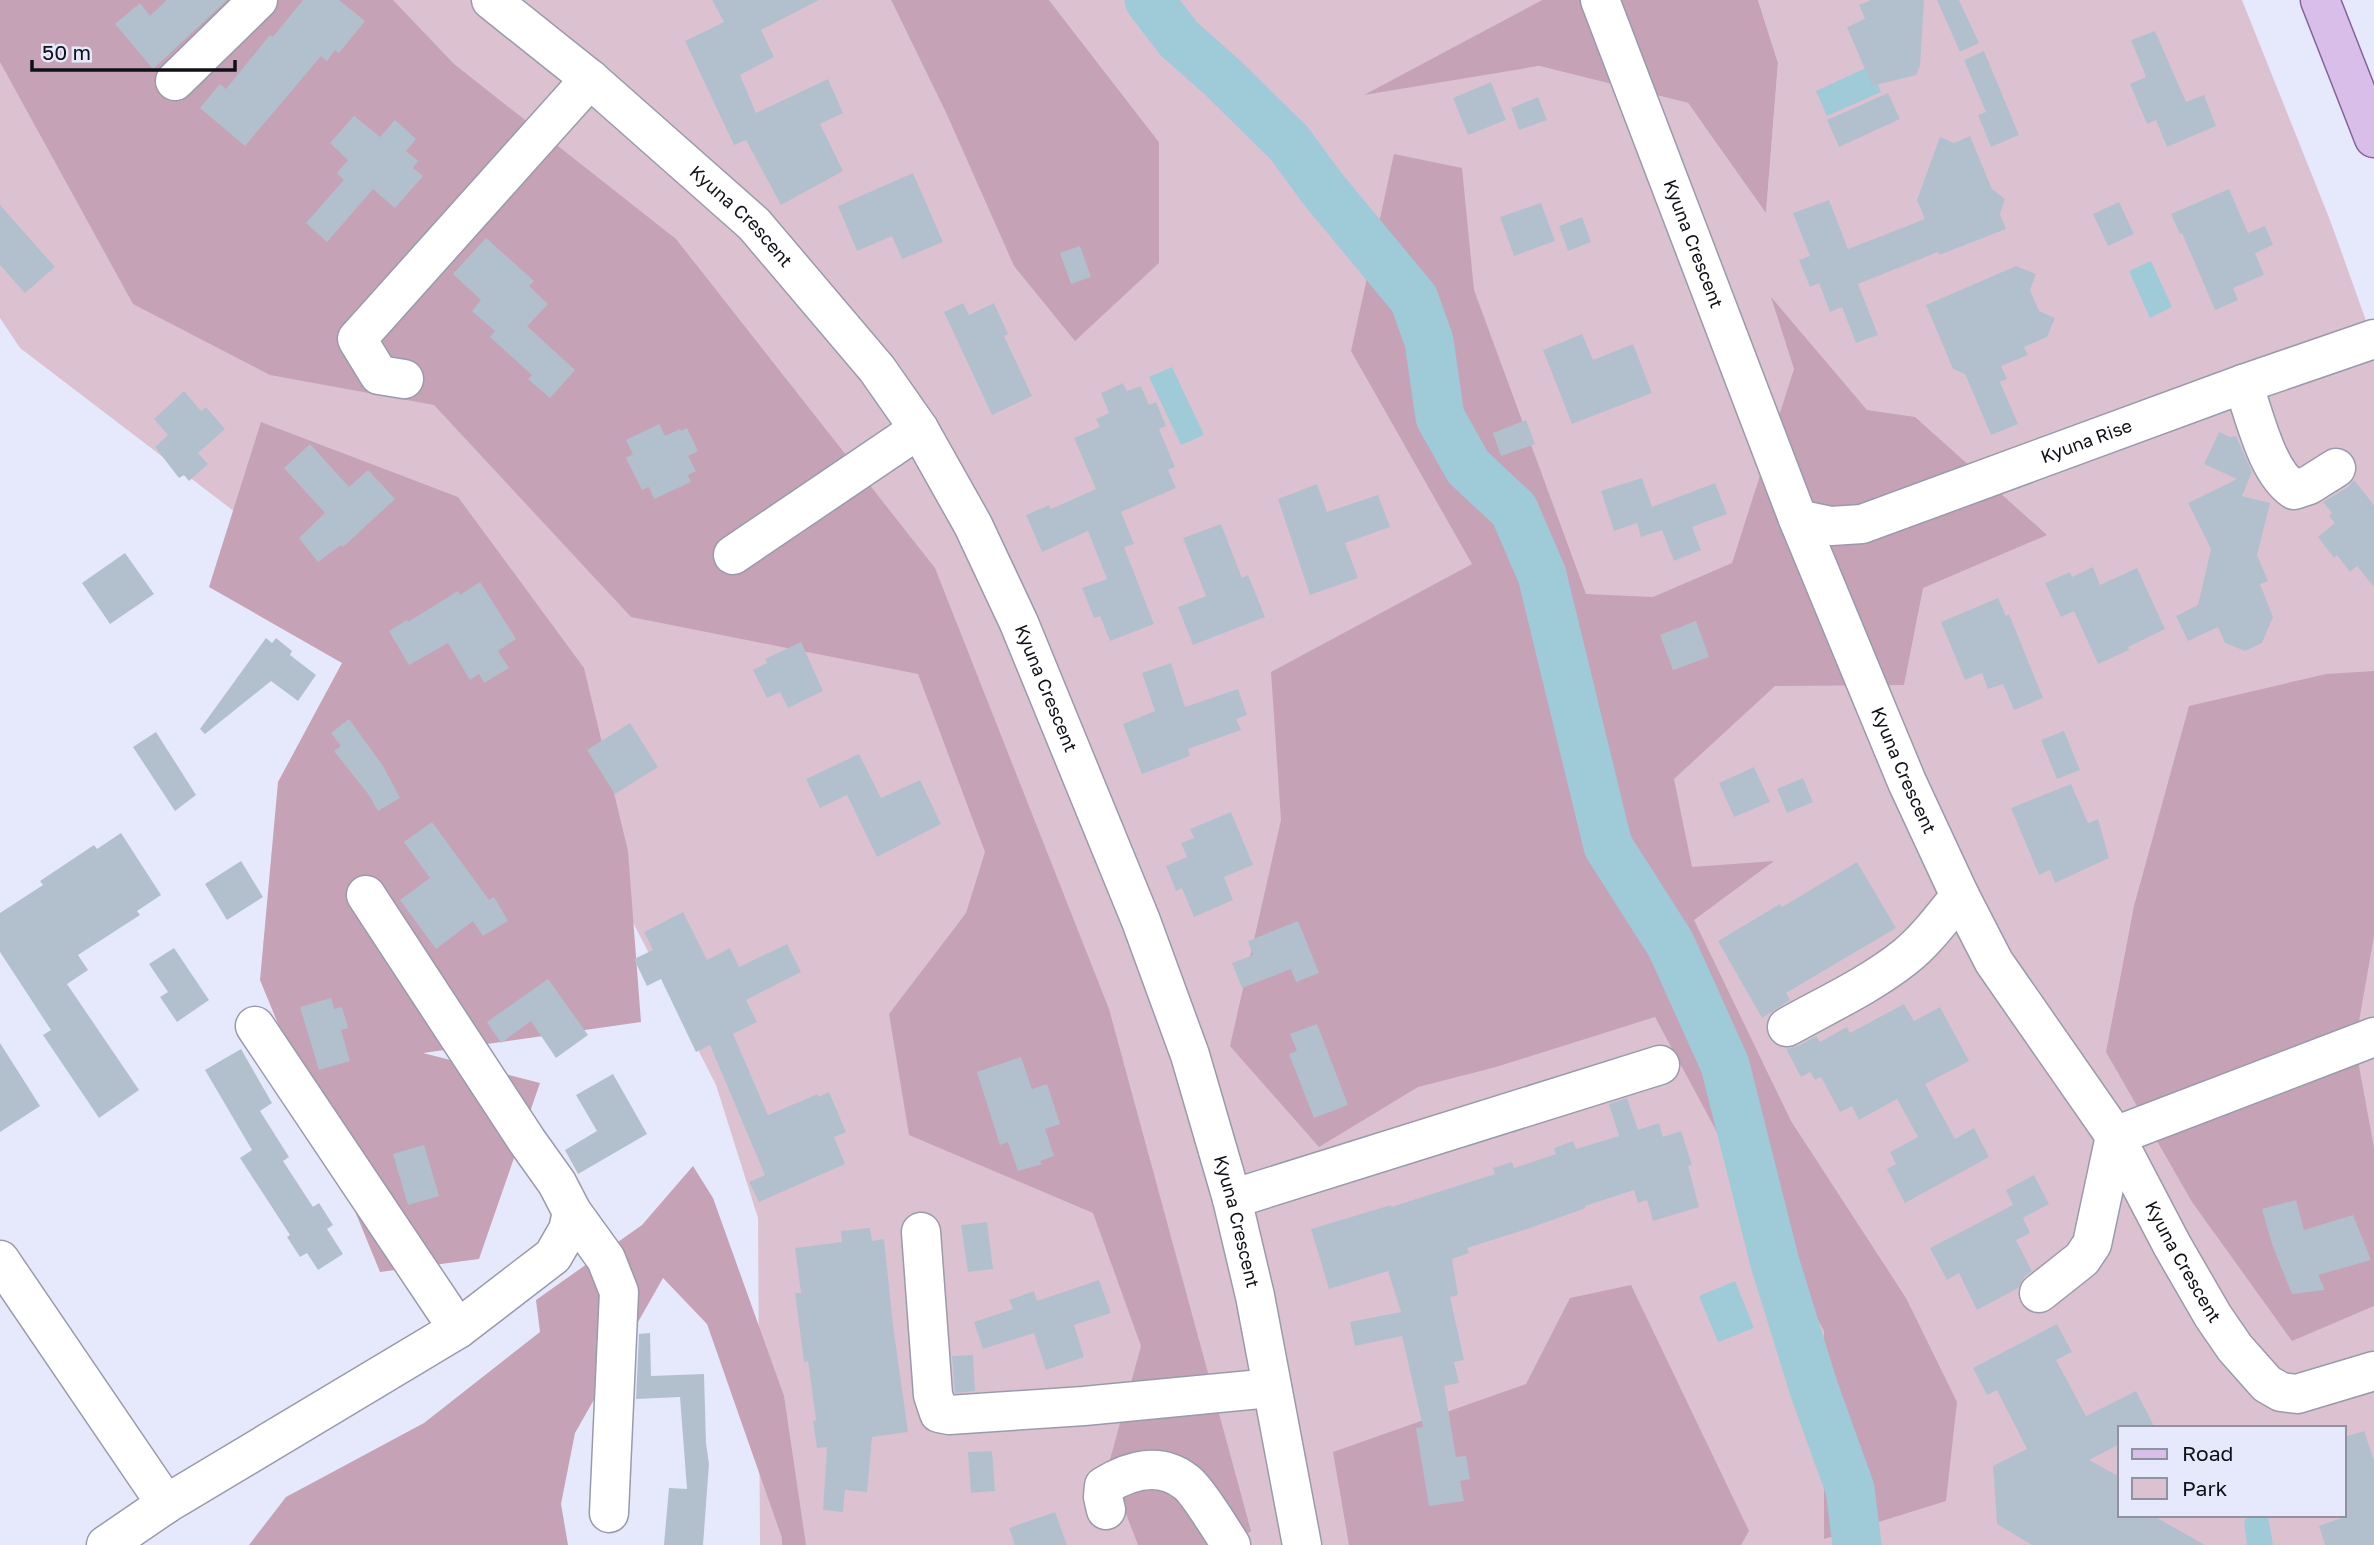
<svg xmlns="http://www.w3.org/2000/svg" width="2374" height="1545" font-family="'Golos Text',sans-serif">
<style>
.green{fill:#dcc2d1;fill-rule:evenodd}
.forest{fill:#c5a2b6}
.water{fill:#9fcad7}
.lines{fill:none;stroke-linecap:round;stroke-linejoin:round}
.river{stroke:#9fcad7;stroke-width:49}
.building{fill:#b2c0ce}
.minor-casing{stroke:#999bac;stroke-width:41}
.major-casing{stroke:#826497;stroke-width:41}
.minor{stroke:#fff;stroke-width:38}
.major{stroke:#d9beea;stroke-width:38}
.labels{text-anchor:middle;stroke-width:5;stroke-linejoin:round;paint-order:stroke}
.street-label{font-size:18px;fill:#101017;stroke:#e6e9fc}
</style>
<rect width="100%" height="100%" fill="#e6e9fc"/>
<path class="green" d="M0 0H891L948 117 1159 142 1049 0H1542L1367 94 1539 66 1688 103 1766 212 1778 63 1758 0H2242L2330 220 2374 343V1545H760L758 1218 716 1085 591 840 349 599 20 348 0 318ZM2120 1428H2344V1515H2120Z"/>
<path class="forest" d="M0 0H393L454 64 676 239 935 568 1109 1009 1251 1531 1234 1545H1138L1108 1467 1141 1346 1093 1213 909 1135 889 1014 966 913 985 852 918 674 631 617 434 405 270 375 133 304 0 62Z
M891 0H1049L1159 142V263L1075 341 1014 266 948 117Z
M1542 0H1758L1778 63 1766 213 1688 103 1539 66 1364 95Z
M1394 154 1462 168 1474 290 1586 594 1653 597 1732 563 1794 369 1771 297 1867 410 1915 417 2047 535 1923 588 1904 685 1775 686 1674 779 1692 867 1774 861 1694 920 1791 1121 1906 1298 1957 1402 1946 1501 1824 1539V1331L1655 1017 1496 1067 1418 1087 1319 1147 1230 1046 1281 820 1271 672 1472 564 1351 351Z
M261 422 458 497 584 668 628 851 641 1022 423 1053 540 1083 479 1259 380 1272 260 980 278 782 342 663 209 587Z
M2374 671V936L2355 1044 2374 1148V1306L2292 1341 2192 1202 2106 1052 2134 906 2189 706 2326 674Z
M693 1166 713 1198 784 1396 806 1545H782V1538L707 1324 663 1278 575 1433 561 1504 568 1545H249L286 1497 424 1423 540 1332 536 1300 642 1225Z
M1631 1285 1749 1531 1741 1545H1349L1333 1452 1526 1384 1570 1298Z"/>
<path class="water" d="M1870 66 1881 92 1827 116 1816 91Z
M2151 261 2172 307 2150 318 2129 271Z
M1172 367 1204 435 1181 445 1149 377Z
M1735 1281 1754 1328 1718 1342 1699 1296Z
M2250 1515 2268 1517 2273 1545H2247L2244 1521Z"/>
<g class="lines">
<path class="river" d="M1149 0 1179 39 1223 78 1289 143 1322 188 1414 299 1429 341 1440 417 1468 467 1514 510 1542 575 1608 846 1671 945 1725 1065 1775 1263 1814 1389 1850 1489 1857 1545"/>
</g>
<path class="building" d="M167 0H227L153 69 115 24 140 3 150 16Z
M303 0H339L365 21 339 53 335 50 327 61 321 56 245 146 200 108 220 84 226 89 270 35 273 37Z
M712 0H819L761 30 774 57 740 75 756 113 828 79 843 113 820 124 843 171 781 205 746 140 734 145 685 41 724 22Z
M1871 0H1924L1920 66 1916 75 1872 86 1847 27 1865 19 1859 5Z
M1937 0H1959L1979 43 1960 52Z
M2155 31 2186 102 2204 95 2216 126 2167 147 2156 120 2147 124 2130 84 2146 77 2131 40Z
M1984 51 2019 135 1991 147 1978 115 1986 112 1964 60Z
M1491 82 1506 120 1468 135 1453 98Z
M1888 93 1900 119 1839 147 1827 120Z
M1538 97 1547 120 1519 130 1511 108Z
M354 116 380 137 395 120 416 139 406 151 418 161 413 168 423 176 395 208 373 189 327 242 306 223 344 180 337 173 348 160 330 143Z
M1970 136 1992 189 2005 199 2000 214 2006 229 1939 255 1938 252 1858 284 1878 335 1856 343 1842 307 1830 312 1819 283 1810 287 1799 260 1810 256 1793 213 1829 200 1848 249 1925 219 1917 200 1940 137 1954 143Z
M913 173 943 242 902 259 892 236 857 251 838 206Z
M2229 189 2248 233 2265 226 2273 245 2255 253 2264 275 2233 288 2238 300 2215 310 2182 233 2180 234 2171 214Z
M2119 202 2134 234 2108 246 2093 214Z
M1541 203 1555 241 1514 256 1500 217Z
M0 205 55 267 25 293 0 265Z
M1582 217 1591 242 1568 251 1559 226Z
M486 238 534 281 529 286 548 304 527 326 575 370 550 398 528 379 532 375 490 337 495 331 472 311 481 300 453 274Z
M1080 246 1091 277 1071 284 1060 253Z
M2016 266 2036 274 2030 290 2039 311 2055 318 2047 337 2024 347 2028 355 2001 366 2007 379 2000 382 2018 424 1991 435 1965 374 1953 369 1926 305Z
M963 303 969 315 994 303 1008 334 1004 336 1032 396 992 415 944 312Z
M1582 334 1593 360 1633 344 1652 393 1572 424 1543 350Z
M1123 383 1127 391 1141 386 1149 405 1156 402 1166 426 1159 429 1175 467 1168 470 1176 488 1121 512 1134 544 1124 547 1154 624 1110 641 1100 616 1094 618 1082 588 1107 579 1088 531 1042 552 1026 515 1049 505 1051 509 1096 489 1074 438 1100 427 1096 419 1109 413 1101 393Z
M184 391 201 411 206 407 225 429 198 453 208 464 189 481 184 475 179 478 155 447 168 435 154 419Z
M1526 420 1535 444 1501 456 1493 433Z
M659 424 665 436 680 429 681 431 687 428 698 451 688 456 696 471 688 475 691 482 654 499 649 487 642 490 626 458 633 454 626 440Z
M2219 432 2230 437 2236 436 2252 472 2242 496 2270 503 2257 555 2268 581 2260 584 2273 617 2262 643 2245 651 2225 643 2218 627 2188 641 2176 616 2198 605 2211 549 2188 503 2237 479 2204 464Z
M310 444 349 487 368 470 395 499 343 547 341 545 318 562 299 538 325 513 284 468Z
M1642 478 1652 507 1715 483 1727 514 1692 527 1701 550 1674 561 1662 530 1641 537 1637 523 1614 531 1601 491Z
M2354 480 2374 505V587L2357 566 2350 572 2337 555 2334 558 2318 537 2335 523 2329 516 2332 513 2323 502 2348 487Z
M1317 484 1327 512 1378 495 1390 527 1345 543 1358 578 1310 595 1278 499Z
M1221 524 1242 578 1248 575 1265 617 1193 645 1178 607 1206 596 1183 538Z
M125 553 154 594 110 624 82 583Z
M2093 567 2100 585 2137 568 2165 629 2128 647 2129 650 2098 664 2074 611 2061 617 2045 583 2070 572 2072 577Z
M480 582 516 639 498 651 509 668 484 683 479 674 470 680 448 643 409 665 389 631 407 620 408 622 458 591 460 595Z
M1998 598 2006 616 2009 614 2043 698 2014 710 2003 684 1988 689 1982 673 1965 680 1941 622Z
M1696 621 1709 657 1673 670 1660 635Z
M266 638 272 643 276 638 292 651 290 655 316 675 298 701 271 681 205 734 200 729Z
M801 642 823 691 788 708 780 692 767 698 753 670 767 663 765 659Z
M1171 663 1185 707 1238 689 1247 715 1236 719 1241 730 1188 749 1190 756 1142 774 1123 724 1155 711 1142 673Z
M349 719 383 766 400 798 378 811 369 795 334 751 341 746 331 733Z
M630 723 658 767 615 794 587 750Z
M2064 731 2080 770 2057 779 2041 740Z
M156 732 196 795 175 811 133 747Z
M859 754 881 798 920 780 941 824 877 857 847 795 820 808 806 779Z
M1754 767 1770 802 1734 817 1719 783Z
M1803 778 1813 802 1787 813 1777 789Z
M2071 784 2088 823 2098 819 2109 858 2055 883 2050 870 2039 875 2011 808Z
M1231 812 1253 865 1224 877 1233 900 1194 917 1182 888 1176 891 1166 866 1187 857 1181 843 1194 838 1190 829Z
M432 822 489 900 494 897 508 921 483 936 473 921 436 949 400 900 430 878 404 842Z
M121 833 161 895 137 911 140 915 78 955 88 970 67 984 139 1090 99 1118 43 1035 51 1030 0 952V913L43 885 40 881 94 845 97 849Z
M241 861 263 897 227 920 205 884Z
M1857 862 1896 928 1786 993 1790 1000 1762 1018 1718 941 1780 904 1782 907Z
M683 912 707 960 730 948 739 967 787 944 801 972 746 1000 757 1022 733 1034 768 1115 818 1094V1097L829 1092 846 1132 834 1137 845 1164 759 1202 749 1182 765 1175 710 1045 696 1052 661 979 647 986 634 959 653 950 644 932Z
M1298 921 1319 973 1296 982 1291 969 1242 988 1232 963 1253 955 1248 941Z
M174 948 209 1000 177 1022 160 997 168 992 149 964Z
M548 979 588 1035 556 1058 531 1021 501 1043 487 1022Z
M331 998 334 1009 342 1007 348 1028 341 1030 350 1061 319 1070 300 1007Z
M1904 1004 1914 1021 1940 1007 1969 1061 1925 1084 1955 1139 1974 1128 1989 1157 1905 1203 1887 1169 1896 1164 1890 1152 1918 1137 1897 1099 1859 1120 1852 1106 1840 1112 1821 1077 1815 1080 1810 1072 1801 1077 1786 1049 1798 1046 1816 1036 1820 1042 1847 1027 1850 1033Z
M1317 1024 1348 1105 1314 1118 1289 1054 1297 1051 1290 1034Z
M0 1043 40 1106 0 1132Z
M241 1049 272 1103 260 1111 289 1157 283 1161 313 1207 319 1203 333 1225 327 1229 343 1254 318 1270 307 1253 300 1257 287 1237 290 1235 240 1158 252 1150 205 1070Z
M1021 1057 1032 1089 1047 1084 1060 1124 1045 1129 1054 1156 1040 1161 1042 1164 1018 1171 1008 1142 1000 1145 977 1072Z
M613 1074 647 1134 578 1174 565 1150 597 1131 576 1095Z
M1627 1098 1638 1130 1659 1123 1663 1137 1681 1131 1692 1165 1688 1166 1699 1207 1653 1221 1647 1200 1638 1203 1634 1190 1585 1206 1586 1208 1530 1228 1467 1248 1469 1253 1452 1259 1458 1295 1450 1297 1464 1360 1454 1362 1459 1383 1444 1386 1456 1457 1466 1456 1470 1479 1460 1481 1464 1501 1429 1506 1416 1428 1423 1427 1402 1336 1355 1346 1350 1322 1401 1312 1388 1271 1329 1289 1311 1229 1391 1205V1207L1495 1174 1493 1168 1512 1162 1514 1168 1556 1154 1554 1148 1573 1141 1576 1149 1619 1136 1609 1104Z
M424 1145 439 1196 408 1205 393 1154Z
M2034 1175 2049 1204 2023 1218 2030 1233 2016 1240 2032 1271 2025 1276 2018 1288 1977 1310 1959 1273 1947 1280 1930 1248 2013 1205 2006 1190Z
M2296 1200 2304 1230 2353 1215 2371 1260 2318 1275 2325 1290 2292 1294 2272 1244 2262 1209Z
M987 1222 993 1269 968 1272 961 1225Z
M870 1228 872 1241 884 1239 893 1325 908 1432 872 1437 867 1492 845 1490 843 1512 823 1510 827 1447 817 1448 813 1421 816 1420 808 1361 804 1362 795 1293H801L795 1248 842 1242 841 1231Z
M1099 1280 1111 1313 1074 1325 1084 1357 1046 1370 1034 1333 983 1349 974 1322 1013 1309 1009 1300 1034 1291 1037 1301Z
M2057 1324 2072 1352 2056 1360 2086 1416 2136 1391 2155 1428H2120V1444L2089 1460 2120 1477V1515H2152L2205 1545H2032L1997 1524 1993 1466 2027 1449 1997 1390 1987 1395 1973 1368Z
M650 1333 651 1376 704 1374 706 1443 709 1464 703 1545H664L669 1488 687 1489 680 1397 636 1399 639 1334Z
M973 1355 975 1391 955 1393 952 1356Z
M2364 1431 2374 1460V1545H2325L2319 1526 2344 1517V1437Z
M992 1451 995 1491 971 1493 968 1452Z
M1055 1512 1067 1545H1015L1009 1528Z"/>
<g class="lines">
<g class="minor-casing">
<g id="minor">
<path id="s1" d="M491 0 590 79 754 224 877 369 919 429 973 525 1019 623 1141 921 1190 1055 1232 1199 1255 1296 1302 1545"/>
<path id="s2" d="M1600 0 1798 519 1907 782 1960 896 1994 962 2115 1136 2172 1245 2213 1316 2235 1348 2267 1384 2281 1392 2297 1394 2374 1371"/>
<path d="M175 81 258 0"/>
<path d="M404 379 379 375 357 339 590 79"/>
<path d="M2243 384C2255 416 2266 471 2294 490L2309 485 2336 468"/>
<path id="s3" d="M1798 519 1831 526 1862 524 2243 384 2374 339"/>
<path d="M733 555 919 429"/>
<path d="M255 1026 458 1329"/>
<path d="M1787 1027C1826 1005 1870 985 1905 957 1926 940 1943 917 1960 896"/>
<path d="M1232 1199 1660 1065"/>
<path d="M572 1212 606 1259 619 1292 609 1513"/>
<path d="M921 1232 933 1395 939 1413 949 1415 1084 1406 1272 1388"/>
<path d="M0 1260 166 1504"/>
<path d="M2039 1293 2082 1259 2092 1244 2115 1136 2374 1037"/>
<path d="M1106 1510 1103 1497 1104 1486C1130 1470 1160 1461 1186 1482 1197 1490 1222 1531 1231 1545"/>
<path d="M106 1545 166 1504 458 1329 553 1256 568 1230 572 1212 557 1183 527 1141 366 895"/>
</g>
</g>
<g class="major-casing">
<path id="major" d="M2320 0 2374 138"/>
</g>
<use href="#minor" class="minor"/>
<use href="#major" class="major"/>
</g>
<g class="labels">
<g class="street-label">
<text dy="6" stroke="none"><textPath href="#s1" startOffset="331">Kyuna Crescent</textPath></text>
<text dy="6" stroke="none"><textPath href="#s2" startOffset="261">Kyuna Crescent</textPath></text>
<text dy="6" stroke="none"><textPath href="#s3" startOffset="304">Kyuna Rise</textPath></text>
<text dy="6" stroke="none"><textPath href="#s1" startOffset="898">Kyuna Crescent</textPath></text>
<text dy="6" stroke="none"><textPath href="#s2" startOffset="828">Kyuna Crescent</textPath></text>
<text dy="6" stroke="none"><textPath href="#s1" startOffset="1465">Kyuna Crescent</textPath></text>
<text dy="6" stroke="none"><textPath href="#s2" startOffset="1395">Kyuna Crescent</textPath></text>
</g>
</g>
<rect x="2118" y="1426" width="228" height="91" fill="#e6e9fc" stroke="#9092a0" stroke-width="2"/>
<rect x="2132" y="1449" width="35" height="10" fill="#d9beea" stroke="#9092a0" stroke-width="2"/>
<text x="2182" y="1461" font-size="21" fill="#101017">Road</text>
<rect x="2132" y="1478" width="35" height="21" fill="#dcc2d1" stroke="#9092a0" stroke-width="2"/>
<text x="2182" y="1496" font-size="21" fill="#101017">Park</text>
<path d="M32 60v10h203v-10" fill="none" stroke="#101017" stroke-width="3.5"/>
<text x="42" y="60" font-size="21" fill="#101017" stroke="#e6e9fc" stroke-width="5" paint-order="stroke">50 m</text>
</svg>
